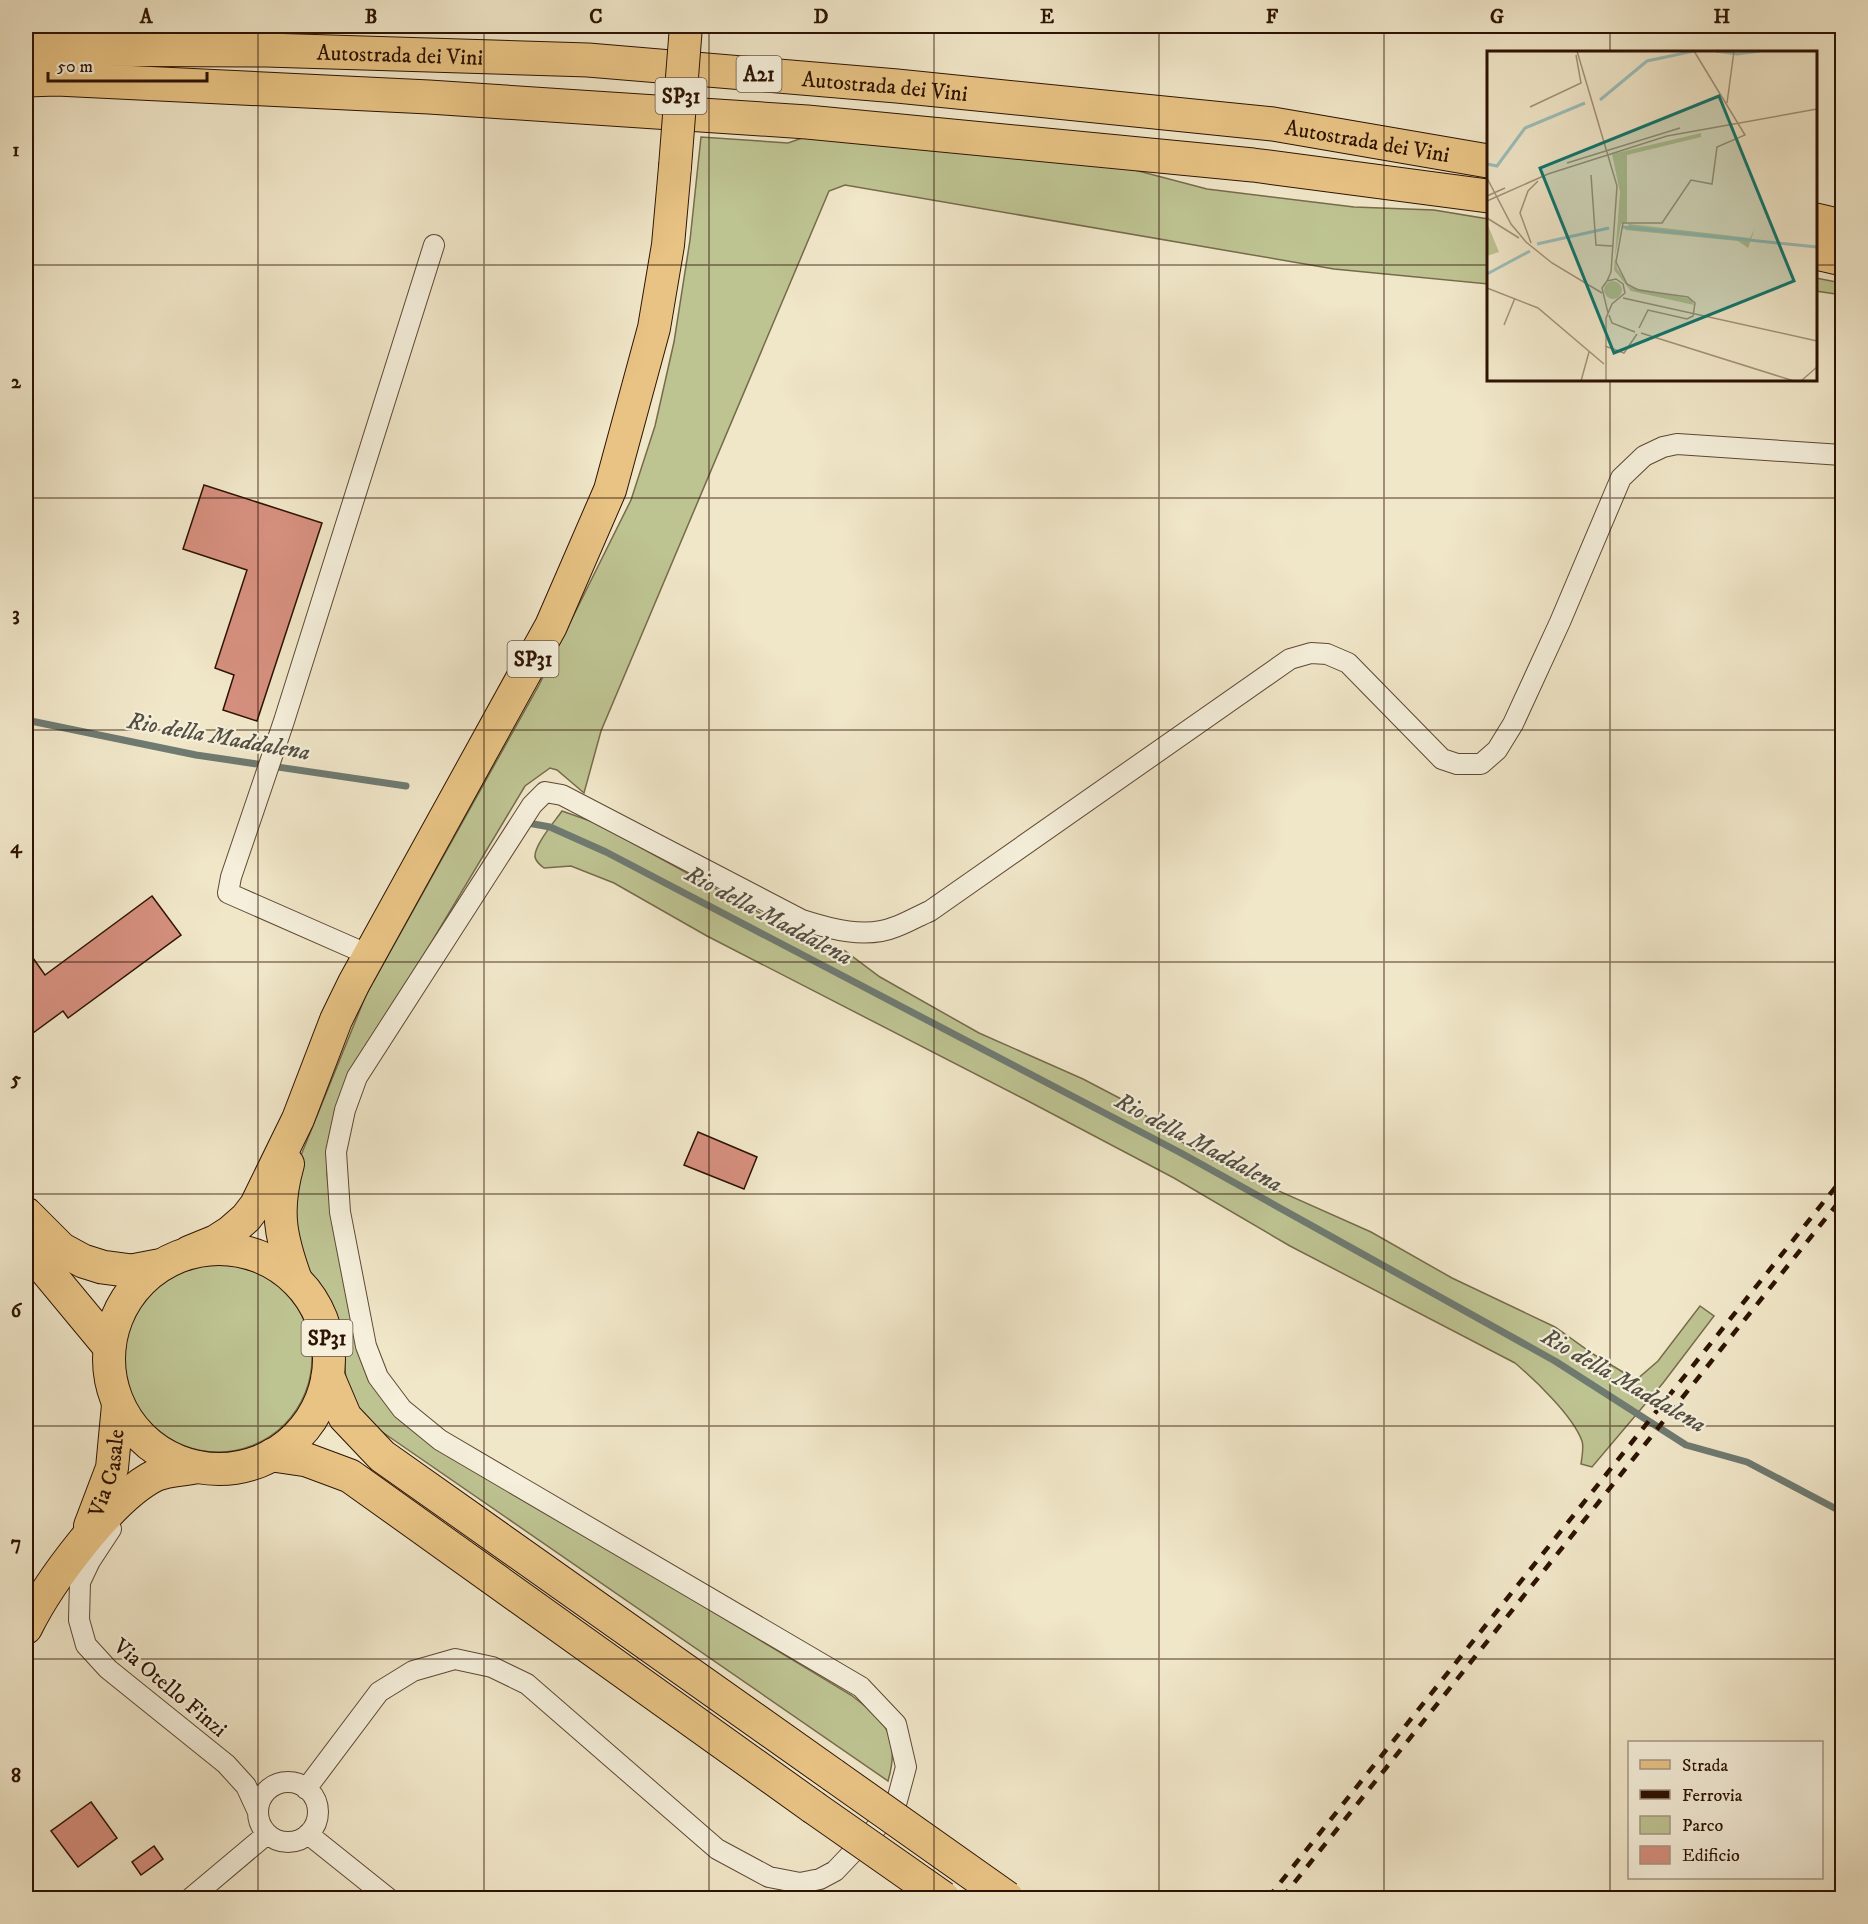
<svg xmlns="http://www.w3.org/2000/svg" width="1868" height="1924" font-family="'IM FELL DW Pica',serif">
<style>
.green{fill:#bec392;stroke:#766b4a;stroke-width:1.5}
.lines{fill:none;stroke-linecap:round;stroke-linejoin:round}
.stream{stroke:#6f7a71;stroke-width:7}
.building{fill:#d58f7e;stroke:#2d1302;stroke-width:1.5}
.street-casing{stroke:#5e4834;stroke-width:22}
.primary-casing{stroke:#2d1302;stroke-width:34}
.highway-casing{stroke:#2d1302;stroke-width:35}
.street{stroke:#f5efdb;stroke-width:20}
.primary{stroke:#e8c384;stroke-width:32}
.highway{stroke:#e8c384;stroke-width:33}
.rail{stroke:#2d1302;stroke-width:4.5;stroke-dasharray:10 10;stroke-linecap:butt}
.primary-bridge-casing{stroke:#2d1302;stroke-width:34;stroke-linecap:butt}
.highway-bridge-casing{stroke:#2d1302;stroke-width:35;stroke-linecap:butt}
.primary-bridge{stroke:#e8c384;stroke-width:32}
.highway-bridge{stroke:#e8c384;stroke-width:33}
.grid{fill:none;stroke:#2d1302;stroke-width:1.5;stroke-opacity:0.55}
.labels{text-anchor:middle;stroke-width:4.5;stroke-linejoin:round;paint-order:stroke}
.shield{fill:#f5efdb;stroke:#695543;stroke-width:1.5}
.shield-label{font-size:21px;font-weight:bold;fill:#2d1302}
.street-label{font-size:22px;fill:#2d1302;stroke:#f5efdb}
.water-label{font-size:24px;font-style:italic;fill:#544f43;stroke:#f5efdb}
.inset-river{fill:none;stroke:#9bbebb;stroke-width:3}
.inset-road{fill:none;stroke:#a29279;stroke-width:1.5}
.view{fill:#0f766e;fill-opacity:0.15;stroke:#0f766e;stroke-width:3}
.inset-edge{fill:none;stroke:#2d1302;stroke-width:3}
.neatline{fill:none;stroke:#2d1302;stroke-width:2}
.grid-label{font-size:20px;text-anchor:middle;font-weight:bold;fill:#2d1302}
</style>
<rect width="100%" height="100%" fill="#f0e6c8"/>
<filter id="stains"><feTurbulence type="fractalNoise" baseFrequency=".00333" numOctaves="4"/><feColorMatrix values="0 0 0 0 .2 0 0 0 0 .09 0 0 0 0 .02 0 0 0 .5 -.17"/></filter>
<radialGradient id="worn" r=".72"><stop offset=".6" stop-color="#630" stop-opacity="0"/><stop offset="1" stop-color="#630" stop-opacity=".3"/></radialGradient>
<path class="green" d="M811 135 1112 164 1207 189 1354 207 1434 210 1488 219V284L1334 269 845 185 829 191 601 731 584 793 557 770 550 768 525 786 358 1065 330 1147 327 1174 330 1199 359 1348 421 1436 851 1695C885 1721 901 1736 888 1781L375 1427 355 1405 347 1390 342 1337 337 1316 326 1296 298 1254 293 1175 366 995 539 685 631 500 655 426 674 342 690 240 701 137 788 143Z
M1816 278 1842 283V295L1816 291Z
M562 811 596 823 760 913 845 951 880 977 979 1033 1083 1079 1125 1101 1192 1149 1243 1175 1371 1232 1452 1278 1555 1327 1593 1354 1636 1380 1658 1361 1700 1306 1714 1316 1663 1383 1592 1467 1581 1464C1582 1457 1584 1447 1582 1441 1573 1416 1535 1380 1515 1363L1290 1246 1174 1178 1028 1101 707 936 614 883 571 866 544 868C540 865 536 862 535 857 534 845 555 821 562 811Z
M124 1358a94 94 0 1 1 188 0a94 94 0 1 1-188 0Z"/>
<g class="lines">
<path class="stream" d="M26 720 196 755 406 786
M528 823 550 827 606 852 1181 1153 1555 1361 1686 1445 1747 1462 1842 1512"/>
</g>
<path class="building" d="M204 485 322 523 257 721 223 710 234 675 215 668 247 570 183 549Z
M152 896 181 935 68 1018 63 1011 33 1033 26 1022V948L45 975Z
M698 1132 757 1157 744 1189 684 1165Z
M91 1802 117 1838 78 1867 51 1831Z
M154 1846 163 1859 141 1875 132 1862Z"/>
<g class="lines">
<g class="street-casing">
<path id="street" d="M369 955 228 893 231 877 284 721 434 245
M111 1529 90 1561 80 1582 79 1620 86 1645 108 1669 226 1764 246 1786 258 1812
M258 1812a30 30 0 1 1 60 0a30 30 0 1 1-60 0Z
M306 1789 379 1692 413 1671 455 1659 492 1667 527 1684 717 1849 769 1877 800 1883 820 1879 835 1871 895 1808 906 1767 896 1724 861 1687 440 1440 402 1409 378 1377 366 1346 340 1212 336 1152 345 1110 357 1077 532 805 545 792 562 795 802 920C830 929 866 939 895 927 907 923 918 916 930 911L1290 659 1311 653 1327 654 1348 663 1442 759 1457 764H1481L1497 750 1513 724 1560 622 1621 478 1644 456 1663 447 1677 444 1842 455
M308 1834 388 1898
M191 1898 267 1834"/>
</g>
<g class="primary-casing">
<g id="primary">
<path d="M288 1164C275 1210 280 1236 296 1280"/>
<circle cx="219" cy="1359" r="110"/>
<path d="M189 1252 216 1241 230 1232 246 1218 256 1205 298 1119 336 1020 354 983 551 626 610 490 654 328 668 245 675 167"/>
<path id="s1" d="M90 1526 112 1468 118 1405"/>
<path d="M26 1628C48 1583 111 1497 156 1475 168 1470 185 1470 197 1467"/>
</g>
</g>
<g class="highway-casing">
<g id="highway">
<path id="s2" d="M26 49 266 50 588 60 897 86 1273 124 1488 161"/>
<path d="M26 80 57 79 429 97 807 122 1253 165 1488 196"/>
<path d="M1816 220 1842 226"/>
<path d="M1816 253 1842 259"/>
<path d="M26 1214 61 1249 83 1261 102 1267 132 1271 158 1266"/>
<path d="M26 1246 109 1346"/>
<path d="M328 1377 345 1417 382 1456 833 1775"/>
<path d="M273 1455 307 1460 350 1476 813 1807"/>
</g>
</g>
<use href="#street" class="street"/>
<use href="#primary" class="primary"/>
<use href="#highway" class="highway"/>
<path class="rail" d="M1268 1898 1842 1179
M1282 1898 1842 1198"/>
<g class="primary-bridge-casing">
<path id="primary-bridge" d="M675 167 686 26"/>
</g>
<g class="highway-bridge-casing">
<path id="highway-bridge" d="M833 1775 1007 1898
M813 1807 943 1898"/>
</g>
<use href="#primary-bridge" class="primary-bridge"/>
<use href="#highway-bridge" class="highway-bridge"/>
</g>
<path class="grid" d="M258 26V1898M484 26V1898M709 26V1898M934 26V1898M1159 26V1898M1384 26V1898M1610 26V52M26 265H1488M1816 265H1842M1610 380V1898M26 498H1842M26 730H1842M26 962H1842M26 1194H1842M26 1426H1842M26 1659H1842"/>
<g class="labels">
<g class="shield">
<rect x="736.5" y="56" width="45" height="36" rx="4.5"/>
<rect x="655.5" y="78" width="51" height="36" rx="4.5"/>
<rect x="507.5" y="641" width="51" height="36" rx="4.5"/>
<rect x="301.5" y="1320" width="51" height="36" rx="4.5"/>
</g>
<g class="shield-label">
<text x="759" y="81">A21</text>
<text x="681" y="103">SP31</text>
<text x="533" y="666">SP31</text>
<text x="327" y="1345">SP31</text>
</g>
<g class="street-label">
<text dy="8" stroke="none"><textPath href="#s2" startOffset="374">Autostrada dei Vini</textPath></text>
<text dy="8" stroke="none"><textPath href="#s2" startOffset="860">Autostrada dei Vini</textPath></text>
<text dy="8" stroke="none"><textPath href="#s2" startOffset="1346">Autostrada dei Vini</textPath></text>
<text dy="8" stroke="none"><textPath href="#s1" startOffset="56">Via Casale</textPath></text>
<text transform="translate(171 1687) rotate(40)" y="8">Via Otello Finzi</text>
</g>
<g class="water-label">
<text transform="translate(219 736) rotate(10)" y="8">Rio della Maddalena</text>
<text transform="translate(769 915) rotate(28)" y="8">Rio della Maddalena</text>
<text transform="translate(1199 1142) rotate(28)" y="8">Rio della Maddalena</text>
<text transform="translate(1624 1380) rotate(30)" y="8">Rio della Maddalena</text>
</g>
</g>
<g transform="translate(1487 51)">
<rect width="330" height="330" fill="#f0e6c8"/>
<path d="M214 82V86L140 104V171L134 173 128 206 130 217 143 236 204 248 207 254 144 240 127 219 133 141 125 103ZM0 172 12 201 0 205ZM142 173 263 187 268 177 261 197 251 190 138 179ZM117 239a9 9 0 1 1 18 0a9 9 0 1 1-18 0Z" fill="#bec392"/>
<path class="inset-river" d="M229 0 250 3 273 0M113 49 160 10 207 0M0 113 10 115 38 77 98 52M136 176 330 196M50 193 122 177M0 223 43 200"/>
<path class="inset-road" d="M90 0 130 135 124 221 120 230M240 52 247 0M43 56 94 32 89 4M80 112 193 77M104 124 109 194 125 195M0 127 24 173 39 191 65 212 115 242M0 145 18 137M0 150 61 123 180 85 330 58M0 167 32 187M44 192 33 162 41 140 51 130M0 237 51 257 117 313M136 247 330 290M122 264 125 272 148 281M17 274 28 247M152 277 161 259 200 268 206 265 208 252 201 246 151 239 140 233 129 211 136 172H175L204 129 225 133 230 96 258 84 207 0M154 282 307 330M118 295 137 302 150 283M94 330 102 301M119 330V267L125 253 138 242 136 233 129 228 120 230 115 237 121 262M314 330 330 316"/>
<path class="view" d="M232 45 307 230 127 302 53 117Z"/>
<rect width="330" height="330" class="inset-edge"/>
</g>
<rect width="1868" height="1924" fill="none" stroke="#f0e6c8" stroke-width="66"/>
<rect x="1628" y="1741" width="195" height="138" fill="#f5efdb" stroke="#a59784" stroke-width="1.5"/>
<rect x="1640" y="1760" width="30" height="9" fill="#e8c384" stroke="#a59784" stroke-width="1.5"/>
<text x="1682" y="1771" font-size="18" fill="#2d1302">Strada</text>
<rect x="1640" y="1790" width="30" height="9" fill="#2d1302" stroke="#a59784" stroke-width="1.5"/>
<text x="1682" y="1801" font-size="18" fill="#2d1302">Ferrovia</text>
<rect x="1640" y="1816" width="30" height="18" fill="#bec392" stroke="#a59784" stroke-width="1.5"/>
<text x="1682" y="1831" font-size="18" fill="#2d1302">Parco</text>
<rect x="1640" y="1846" width="30" height="18" fill="#d58f7e" stroke="#a59784" stroke-width="1.5"/>
<text x="1682" y="1861" font-size="18" fill="#2d1302">Edificio</text>
<path d="M48 72v9h159v-9" fill="none" stroke="#2d1302" stroke-width="3"/>
<text x="57" y="72" font-size="18" fill="#2d1302" stroke="#f5efdb" stroke-width="4.5" paint-order="stroke">50 m</text>
<rect x="33" y="33" width="1802" height="1858" class="neatline"/>
<g class="grid-label">
<text x="146" y="23">A</text>
<text x="371" y="23">B</text>
<text x="596" y="23">C</text>
<text x="821" y="23">D</text>
<text x="1047" y="23">E</text>
<text x="1272" y="23">F</text>
<text x="1497" y="23">G</text>
<text x="1722" y="23">H</text>
<text x="16" y="156">1</text>
<text x="16" y="388">2</text>
<text x="16" y="620">3</text>
<text x="16" y="853">4</text>
<text x="16" y="1085">5</text>
<text x="16" y="1317">6</text>
<text x="16" y="1549">7</text>
<text x="16" y="1782">8</text>
</g>
<rect width="100%" height="100%" filter="url(#stains)"/>
<rect width="100%" height="100%" fill="url(#worn)"/>
</svg>
